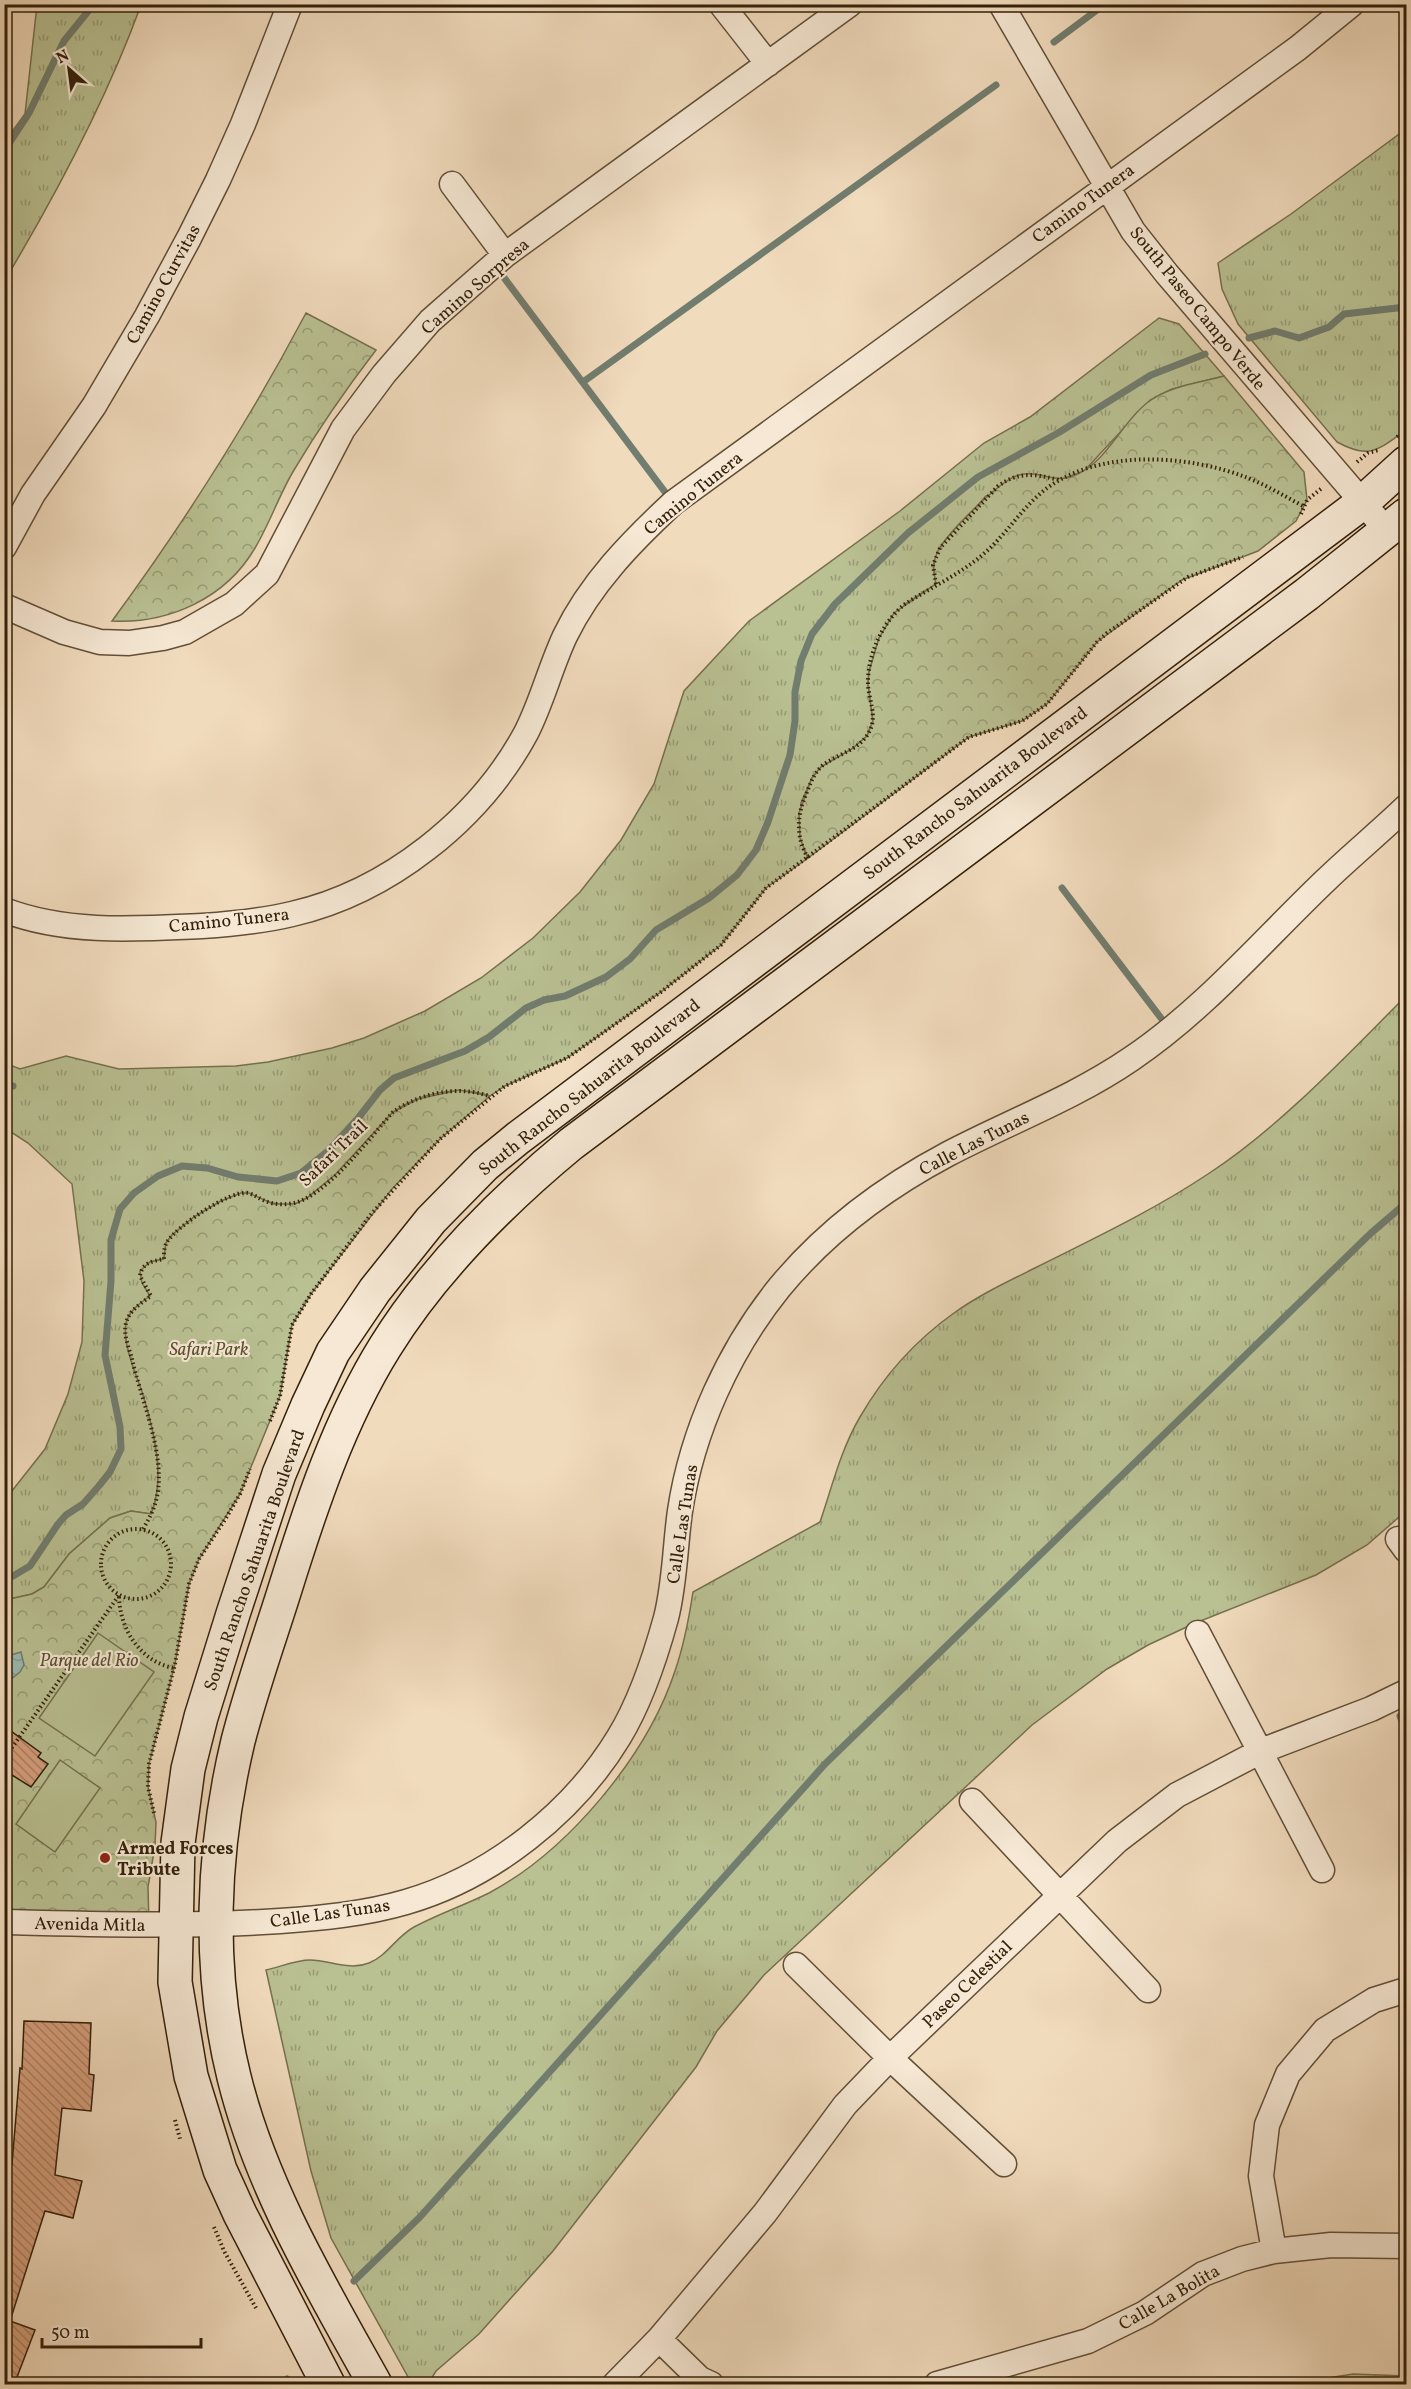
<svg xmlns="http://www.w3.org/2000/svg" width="1411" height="2389" font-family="Vollkorn,serif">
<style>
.grass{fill:url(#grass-tufts);stroke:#76704e;stroke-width:1.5}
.forest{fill:url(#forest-crowns);stroke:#76704e;stroke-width:1.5}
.garden{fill:#b9c092;stroke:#76704e;stroke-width:1.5}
.water{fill:url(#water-waves);stroke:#717d6f;stroke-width:1.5}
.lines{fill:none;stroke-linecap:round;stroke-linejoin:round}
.stream{stroke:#717d6f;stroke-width:7}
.building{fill:url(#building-back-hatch);stroke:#32200a;stroke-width:1.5}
.street-casing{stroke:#624f37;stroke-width:27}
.secondary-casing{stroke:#32200a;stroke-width:36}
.path{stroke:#32200a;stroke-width:4;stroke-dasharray:1.5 3;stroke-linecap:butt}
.street{stroke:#f6e8d4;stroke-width:24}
.secondary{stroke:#f6e8d4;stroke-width:33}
.poi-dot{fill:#8f2418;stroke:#f6e8d4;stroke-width:2}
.labels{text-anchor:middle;stroke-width:4.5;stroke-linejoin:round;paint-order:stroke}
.street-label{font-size:18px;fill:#32200a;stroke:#f6e8d4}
.park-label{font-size:18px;font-style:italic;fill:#5a5033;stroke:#f6e8d4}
.poi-label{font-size:18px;font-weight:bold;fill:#32200a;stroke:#f6e8d4;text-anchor:start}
</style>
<defs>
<pattern id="grass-tufts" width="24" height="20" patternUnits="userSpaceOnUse" patternTransform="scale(1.5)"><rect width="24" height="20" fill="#b9c092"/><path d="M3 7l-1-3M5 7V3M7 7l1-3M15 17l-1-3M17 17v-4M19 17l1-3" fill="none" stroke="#979c75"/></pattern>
<pattern id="forest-crowns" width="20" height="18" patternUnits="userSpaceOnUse" patternTransform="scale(1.5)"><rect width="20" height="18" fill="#b9c092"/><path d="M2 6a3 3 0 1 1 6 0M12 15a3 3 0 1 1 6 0" fill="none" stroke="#979c75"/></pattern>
<pattern id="water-waves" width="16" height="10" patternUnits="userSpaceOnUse" patternTransform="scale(1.5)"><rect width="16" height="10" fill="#9bbbb2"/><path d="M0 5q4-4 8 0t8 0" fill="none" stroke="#86a098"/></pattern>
<pattern id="building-back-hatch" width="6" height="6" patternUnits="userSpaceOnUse" patternTransform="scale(1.5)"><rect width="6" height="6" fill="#d59f7c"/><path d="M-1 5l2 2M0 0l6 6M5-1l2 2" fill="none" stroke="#ad8164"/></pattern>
</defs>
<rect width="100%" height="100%" fill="#f1dbbd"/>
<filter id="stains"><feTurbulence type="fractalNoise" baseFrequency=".00333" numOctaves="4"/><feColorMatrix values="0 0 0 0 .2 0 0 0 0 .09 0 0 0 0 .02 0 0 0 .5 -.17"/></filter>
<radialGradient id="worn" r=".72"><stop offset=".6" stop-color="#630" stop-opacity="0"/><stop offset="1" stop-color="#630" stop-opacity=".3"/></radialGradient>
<path class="grass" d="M37 5H141C106 101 57 193 5 280V141L25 114Z
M1406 129V430C1378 450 1370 460 1337 442L1238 324 1222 289 1218 263 1291 214Z
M1159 318 1179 324 1224 376 1172 389 1150 400 1084 471 1060 480 986 496 940 548 933 565 936 584 905 604 879 638 869 672 868 684 873 721 867 736 852 749 821 767 812 778 801 803 804 850 808 858 766 888 721 945 661 992 567 1058 505 1086 490 1096C458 1085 420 1093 393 1112L335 1175 307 1198 295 1204 285 1205 262 1201H221L194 1217 172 1235 166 1243 164 1259 150 1262 151 1296C141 1303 126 1321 126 1334 126 1354 138 1376 144 1396 154 1432 166 1479 151 1514L131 1511 110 1518 69 1554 44 1587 32 1594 5 1600 4 1501 45 1449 68 1394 82 1342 84 1281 72 1184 28 1143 5 1128V1063L20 1069 66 1056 119 1069 236 1066 268 1062 332 1048 364 1038 425 1011 481 978 533 938 580 892 621 840 654 784 684 691 749 621 900 511 984 443 1030 417Z
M1406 996V1511L1367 1545 1316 1575 1193 1624 1148 1645 1107 1669 1032 1725 764 1975 717 2031 696 2067 553 2251 479 2334 436 2371 428 2384H412L331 2238 311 2171 266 1970C280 1967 296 1960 310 1960 330 1960 349 1971 369 1963 387 1956 397 1936 414 1927 438 1914 465 1905 489 1893 568 1851 647 1756 675 1671 684 1645 689 1618 693 1592L820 1522C832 1487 841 1449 860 1417 883 1377 916 1340 954 1313 979 1295 1009 1281 1037 1267 1095 1238 1154 1210 1208 1174 1280 1127 1346 1056 1406 996Z
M1353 2374 1406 2376V2384H1290Z"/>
<path class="forest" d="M306 313 376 350C346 389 319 428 294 470 279 495 270 523 255 548 226 598 169 624 112 621 184 523 249 421 306 313Z
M1224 376 1304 472 1307 500 1296 521 1258 551 1182 580 1097 642 1047 704 1022 721 969 737 808 858 800 838 799 813 812 778 821 767 852 749 867 736 873 721 868 684 869 672 879 638 894 613 936 584C934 573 932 564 937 553 944 536 1001 479 1019 475 1044 469 1057 489 1085 470 1112 452 1125 418 1151 400 1173 385 1199 383 1224 376Z
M459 1090 490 1096 440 1139 392 1189 311 1294 292 1325 280 1396 240 1494 199 1559 189 1584 175 1664 149 1764 148 1787 156 1822 155 1846 148 1887 149 1925 5 1922V1600L32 1594 44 1587 69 1554 110 1518 131 1511 151 1514C166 1479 154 1431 143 1395 137 1376 122 1344 126 1323 129 1311 140 1303 150 1296L142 1283 140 1271 150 1262 164 1259 166 1243 172 1235 194 1217 221 1201 241 1193H249L273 1204H295L307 1198 335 1175 393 1112 418 1099Z"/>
<path class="garden" d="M98 1633 154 1672 95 1756 39 1718Z
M60 1760 100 1788 55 1852 16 1824Z"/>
<path class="water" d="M21 1652 24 1665 20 1672 10 1680 5 1694V1653L11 1655Z"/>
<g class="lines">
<path class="stream" d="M1054 42 1105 4
M4 151 29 113 64 41 94 4
M496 267 671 500
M1249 338 1275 331 1299 338 1329 327 1344 314 1406 307
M583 382 996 85
M1062 888 1161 1018
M4 1086H13
M4 1578 13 1576 30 1566 58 1524 66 1515 83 1504 98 1487 110 1472 121 1449 120 1427 105 1355 111 1281V1240L120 1209 134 1193 158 1176 182 1166 207 1168 238 1177 277 1181 301 1173 328 1151 359 1117 380 1090 394 1078 465 1051 489 1037 526 1008 544 1000 565 996 606 977 630 959 656 930 709 898 737 875 756 850 768 822 790 755 795 721V692L801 661 812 634 835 604 908 533 978 477 1058 433 1151 375 1205 354
M1400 1716 1406 1730
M354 2281 420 2217 825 1764 1370 1234 1406 1203
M283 2384 287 2379"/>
</g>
<path class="building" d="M4 1726 41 1753 38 1757 48 1764 31 1787 4 1770Z
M24 2021 91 2023 89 2074 94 2075 91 2111 62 2108 55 2175 82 2181 73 2218 45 2211 10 2321 35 2330 14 2385H4V2172L7 2163 12 2164 20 2068 22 2069Z"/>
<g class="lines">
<g class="street-casing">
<path id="street" d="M721 4 768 64
M1001 4 1133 231 1167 274 1388 532
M452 184 505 255
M4 547 33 494 94 406 147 316 189 238 218 180 243 124 290 4
M4 606 64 632 100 642 129 643 163 638 185 632 234 604 267 574 343 429 384 374 430 321 505 255 850 4
M4 910C66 934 137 929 202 926 232 924 263 921 292 914 388 892 479 820 526 733 542 702 550 668 565 636 590 584 631 542 673 503L1298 48 1352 4
M1398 1539 1406 1550
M1198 1633 1322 1870
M972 1801 1148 1990
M4 1922C97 1924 188 1927 280 1921 322 1918 365 1914 406 1902 492 1877 573 1813 619 1737 641 1701 655 1658 666 1618 675 1583 675 1546 680 1511 692 1431 729 1350 779 1288 825 1232 884 1188 948 1154 1009 1122 1074 1098 1131 1059 1205 1009 1262 941 1326 880 1352 855 1380 832 1406 807
M796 1965 890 2058 1004 2164
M1274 2251 1261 2176 1267 2125 1288 2074 1325 2030 1374 2000 1406 1990
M659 2339 700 2379 711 2384
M615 2384 659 2339 765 2213 845 2105 890 2058 1117 1841 1177 1795 1261 1751 1371 1709 1406 1692
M937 2384 1088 2341 1145 2313 1203 2274 1242 2259 1274 2251 1331 2245 1406 2246"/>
</g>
<g class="secondary-casing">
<path id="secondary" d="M328 2384 240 2214 220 2170 191 2076 175 1982 178 1843 188 1769 201 1717 233 1614 279 1474 308 1405 333 1352 375 1290 431 1220 485 1165 518 1138 1362 503 1406 463
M375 2384C321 2287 261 2187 234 2077 207 1968 212 1850 238 1741 251 1690 269 1640 285 1589 311 1506 339 1421 385 1347 434 1268 501 1202 571 1144L1307 594 1406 515"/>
</g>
<path class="path" d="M1397 437 1406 430
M1357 462 1368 453 1379 450
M1301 514 1307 500 1322 488
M936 584 933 565 940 548 998 486C1019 471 1035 474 1059 480
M808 858C795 836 797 814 807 792 811 782 814 773 823 765 839 753 861 750 870 730 877 716 869 700 868 685 867 656 882 622 905 604 933 586 965 572 989 549 1008 531 1022 509 1042 492 1096 448 1187 454 1248 478 1268 486 1286 497 1305 507
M270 1421 280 1396 292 1325 311 1294 372 1213 440 1139 505 1086 567 1058 661 992 721 945 766 888 969 737 1022 721 1047 704 1097 642 1107 633 1188 577 1243 557
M101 1564a35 35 0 1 1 70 0a35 35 0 1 1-70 0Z
M143 1529C148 1521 152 1513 155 1504 169 1462 141 1400 132 1359 129 1348 123 1334 126 1323 129 1311 141 1303 151 1296L140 1276C142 1263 152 1261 164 1259 164 1253 164 1247 167 1242 177 1226 230 1190 248 1193 253 1194 257 1197 261 1199 274 1206 291 1206 305 1199 338 1181 368 1140 393 1112 420 1093 457 1085 489 1096
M119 1597C120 1630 141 1662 174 1668
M4 1759 119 1595
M154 1813 148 1787 149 1764 175 1664 189 1584 199 1559 226 1518 240 1494 250 1469
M175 2120 180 2139
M214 2227 224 2251 256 2308"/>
<use href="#street" class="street"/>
<use href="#secondary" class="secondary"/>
</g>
<circle class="poi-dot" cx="105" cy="1858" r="6"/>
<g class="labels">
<g class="street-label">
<text transform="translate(1083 203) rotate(-36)" y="6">Camino Tunera</text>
<text transform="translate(163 284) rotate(-61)" y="6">Camino Curvitas</text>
<text transform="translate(475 286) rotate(-41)" y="6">Camino Sorpresa</text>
<text transform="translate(1198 308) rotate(51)" y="6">South Paseo Campo Verde</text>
<text transform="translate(693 493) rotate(-39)" y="6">Camino Tunera</text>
<text transform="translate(975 793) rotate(-37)" y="6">South Rancho Sahuarita Boulevard</text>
<text transform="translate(229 920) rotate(-6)" y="6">Camino Tunera</text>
<text transform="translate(589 1087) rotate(-38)" y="6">South Rancho Sahuarita Boulevard</text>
<text transform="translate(974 1143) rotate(-27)" y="6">Calle Las Tunas</text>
<text transform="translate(333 1153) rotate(-44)" y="6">Safari Trail</text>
<text transform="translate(682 1524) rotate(-81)" y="6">Calle Las Tunas</text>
<text transform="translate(254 1560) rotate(-71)" y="6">South Rancho Sahuarita Boulevard</text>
<text transform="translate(330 1913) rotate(-8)" y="6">Calle Las Tunas</text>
<text transform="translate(90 1924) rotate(1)" y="6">Avenida Mitla</text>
<text transform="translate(967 1984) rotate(-44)" y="6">Paseo Celestial</text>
<text transform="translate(1169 2297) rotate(-30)" y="6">Calle La Bolita</text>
</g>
<g class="park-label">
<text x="209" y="1355">Safari Park</text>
<text x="89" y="1666">Parque del Rio</text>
</g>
<g class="poi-label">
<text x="117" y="1854">Armed Forces<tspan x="117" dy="21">Tribute</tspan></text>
</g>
</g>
<rect width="1411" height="2389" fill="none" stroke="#f1dbbd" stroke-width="24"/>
<rect x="6" y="6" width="1399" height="2377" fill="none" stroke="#32200a" stroke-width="3"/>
<rect x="12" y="12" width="1387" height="2365" fill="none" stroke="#32200a" stroke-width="1.5"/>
<g transform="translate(69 69) rotate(332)" stroke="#f6e8d4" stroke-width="4.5" paint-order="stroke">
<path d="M0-4.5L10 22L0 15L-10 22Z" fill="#32200a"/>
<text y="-9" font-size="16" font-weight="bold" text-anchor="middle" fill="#32200a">N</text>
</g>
<path d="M42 2338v9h159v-9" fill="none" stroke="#32200a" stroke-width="3"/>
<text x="51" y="2338" font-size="18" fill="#32200a" stroke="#f6e8d4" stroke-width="4.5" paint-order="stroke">50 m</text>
<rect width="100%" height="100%" filter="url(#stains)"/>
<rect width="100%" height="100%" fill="url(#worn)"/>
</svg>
